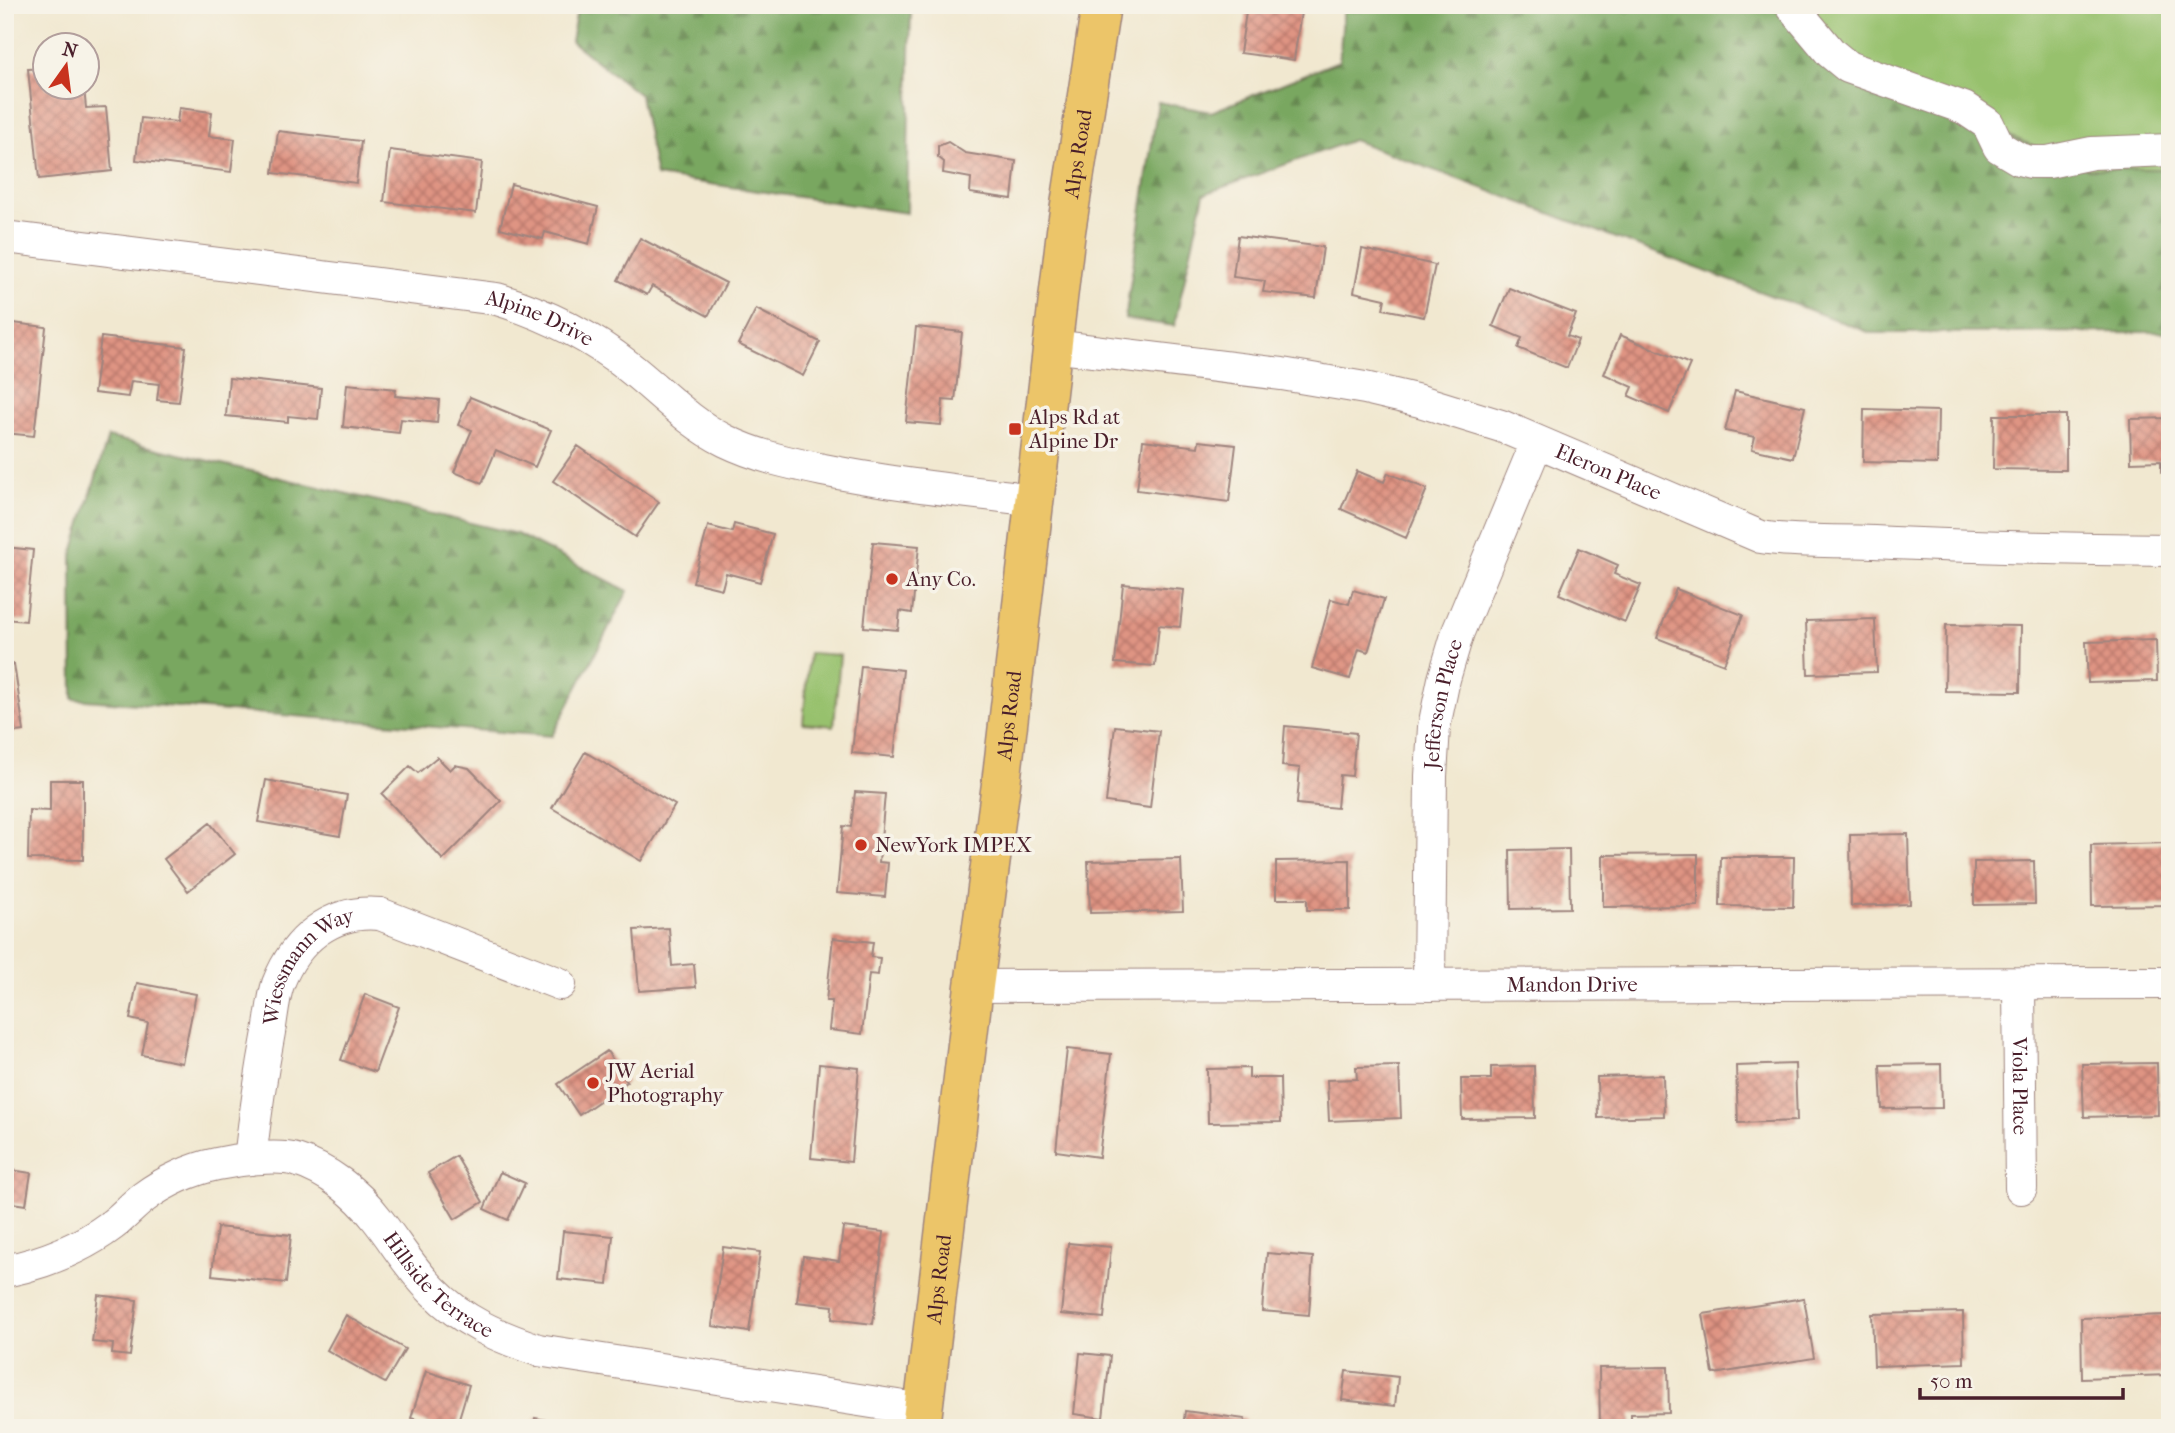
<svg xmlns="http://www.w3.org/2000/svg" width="2175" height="1433" font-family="'IM FELL French Canon',serif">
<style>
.grass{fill:#97c16d;stroke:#70704c;stroke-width:2}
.forest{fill:url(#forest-firs);stroke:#626346;stroke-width:2}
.building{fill:url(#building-cross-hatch)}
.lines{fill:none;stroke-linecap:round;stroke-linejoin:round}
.minor-casing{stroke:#9e847e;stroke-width:34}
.major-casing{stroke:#9e847e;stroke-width:41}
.minor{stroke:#fff;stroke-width:32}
.major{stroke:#ecc569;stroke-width:38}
.poi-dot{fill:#c8321e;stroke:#f7f3e8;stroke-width:2.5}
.labels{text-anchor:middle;stroke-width:7;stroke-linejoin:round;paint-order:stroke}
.street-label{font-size:21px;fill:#4a1f2b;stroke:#f7f3e8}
.poi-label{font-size:21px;fill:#4a1f2b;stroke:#f7f3e8;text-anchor:start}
</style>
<defs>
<pattern id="forest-firs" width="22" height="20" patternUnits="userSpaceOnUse" patternTransform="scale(1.75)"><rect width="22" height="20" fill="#79a760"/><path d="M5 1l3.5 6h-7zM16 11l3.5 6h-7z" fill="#65874f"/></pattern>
<pattern id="building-cross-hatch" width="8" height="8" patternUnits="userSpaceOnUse" patternTransform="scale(1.75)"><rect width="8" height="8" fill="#df9483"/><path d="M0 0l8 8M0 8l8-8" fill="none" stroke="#b7786b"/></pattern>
</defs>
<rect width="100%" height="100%" fill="#f7f3e8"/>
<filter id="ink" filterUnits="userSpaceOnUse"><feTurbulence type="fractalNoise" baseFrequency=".0143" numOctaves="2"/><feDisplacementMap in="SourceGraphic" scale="14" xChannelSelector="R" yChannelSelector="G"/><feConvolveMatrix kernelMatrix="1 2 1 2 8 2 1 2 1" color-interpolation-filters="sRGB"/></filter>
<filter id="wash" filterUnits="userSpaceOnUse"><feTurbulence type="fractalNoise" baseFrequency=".00686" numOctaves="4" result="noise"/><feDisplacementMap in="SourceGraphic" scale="28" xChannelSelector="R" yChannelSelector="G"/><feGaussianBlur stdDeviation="1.57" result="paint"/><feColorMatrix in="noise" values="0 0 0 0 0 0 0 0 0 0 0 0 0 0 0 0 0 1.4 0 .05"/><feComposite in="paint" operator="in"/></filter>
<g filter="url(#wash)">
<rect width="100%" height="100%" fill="#f1e8d0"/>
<path class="grass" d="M1776 5H2170V169H2089L1843 67Z
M809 653 840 655 834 726 803 723Z"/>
<path class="forest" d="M578 5H911L907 213 656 176 640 95 571 41Z
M1344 5H1776L1843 67 2088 169H2170V332L1871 333 1353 140 1204 194 1174 326 1125 319 1158 102 1211 112 1339 61Z
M108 437 517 534 628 591 552 736 73 699 72 556Z"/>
<g id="blocks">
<path class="building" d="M1247 5H1302L1294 60 1240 53Z
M46 68V88H84L86 108 106 107 112 171 39 179 28 69Z
M179 108 212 112 209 136 235 139 231 172 136 160 141 118 177 122Z
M278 131 361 141 356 183 273 173Z
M948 142 965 153 1016 161 1012 199 970 193 971 178 943 173 944 162 938 157V146Z
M390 150 482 162 476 213 384 202Z
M511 184 598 207 589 244 545 232 543 239 500 228Z
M1238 236 1323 247 1316 298 1263 292 1265 281 1233 277Z
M640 238 726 283 708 316 652 286 647 295 618 280Z
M1362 249 1435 265 1424 317 1383 309 1385 299 1354 292Z
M1509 288 1576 314 1567 336 1578 340 1567 368 1518 348 1522 338 1493 326Z
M756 309 820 342 803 376 738 344Z
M5 322 46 327 34 436 5 433Z
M916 327 962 332 955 401 943 400 941 425 906 422Z
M1620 335 1690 364 1669 413 1629 396 1633 387 1604 374Z
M101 337 186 347 179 402 157 400 159 384 131 381 128 397 94 393Z
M229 378 321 388 318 419 288 416V422L226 416Z
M347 384 396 389 395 396 439 400 437 423 401 419 399 433 343 427Z
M1735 391 1805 407 1793 458 1752 449 1755 437 1725 431Z
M470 397 551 430 535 467 496 450 482 483 454 472 472 430 458 425Z
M1864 409 1938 411 1937 464 1863 462Z
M1994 415H2066V470L1993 469Z
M2170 418V471L2161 472V461L2131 462 2130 419Z
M1143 440 1198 447 1199 441 1236 445 1229 502 1137 490Z
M578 446 659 502 635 537 553 481Z
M1357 471 1384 482 1388 473 1427 489 1406 538 1341 509Z
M734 524 773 534 760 582 726 573 722 589 693 582 708 526 732 532Z
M873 542 919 546 912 613 900 611 898 630 864 627Z
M5 547 33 550 26 621 5 619Z
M1579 548 1618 565 1614 574 1641 585 1625 622 1559 594Z
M1123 584 1184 590 1180 627 1159 625 1155 666 1115 663Z
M1676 589 1743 615 1724 664 1657 638Z
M1353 590 1384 599 1368 652 1359 649 1350 679 1312 668 1331 599 1349 604Z
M1875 619 1877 672 1808 674 1806 621Z
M1946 625 2021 626 2020 692 1945 691Z
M2156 640 2157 681 2088 683 2086 642Z
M14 664 24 731 5 733V665Z
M861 666 903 670 894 757 852 753Z
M1115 726 1159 731 1150 808 1106 802Z
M1285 726 1356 733 1352 776 1340 775 1337 808 1297 804 1300 768 1282 766Z
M585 752 675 805 641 861 552 808Z
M437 757 450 770 455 765 469 768 501 801 443 860 382 794 410 766 418 773Z
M50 780H83V860L28 859 29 810 50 811Z
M266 780 347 795 340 836 258 822Z
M855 792 885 794 879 862 888 863 885 897 837 893 843 826 851 827Z
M210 823 235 854 188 891 164 859Z
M1908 834 1910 904 1851 906 1850 835Z
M2170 843V905L2092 906 2091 845Z
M1569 849 1570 908 1511 909 1510 850Z
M1698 854V906L1603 907V855Z
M1721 857H1794L1793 907 1720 906Z
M1181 859 1183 911 1090 913 1088 861Z
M1350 860V910H1307V899H1276V861Z
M2034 861 2035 904 1974 905V862Z
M669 928 672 966 694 964 696 987 639 991 634 930Z
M833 938 873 942 871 957 880 958 878 975 869 974 862 1034 829 1030 832 1001H826Z
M137 983 196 994 182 1063 142 1055 148 1023 130 1019Z
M365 994 399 1007 375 1072 341 1060Z
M1067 1049 1111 1054 1099 1157 1056 1151Z
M607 1051 627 1082 579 1115 558 1084Z
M2157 1063 2158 1115 2084 1117 2082 1064Z
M819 1064 859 1068 851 1162 811 1158Z
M1795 1064 1797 1121 1738 1123 1736 1066Z
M1941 1064 1942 1108 1882 1109 1880 1065Z
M1399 1066 1401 1118 1329 1121 1327 1080 1357 1079 1356 1067Z
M1534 1066 1535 1118 1462 1119 1461 1079H1491V1067Z
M1249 1068V1078H1280L1281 1122 1208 1123 1207 1069Z
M1663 1075 1664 1116 1598 1118 1597 1077Z
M456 1156 483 1202 455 1219 428 1173Z
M5 1169 31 1173 26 1205 5 1202Z
M500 1172 525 1183 508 1220 484 1209Z
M217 1227 291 1235 286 1283 212 1275Z
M843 1227 884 1232 873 1324 832 1319 833 1306 797 1302 803 1256 839 1261Z
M563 1231 613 1236 608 1284 558 1279Z
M1068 1243 1111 1247 1104 1318 1061 1314Z
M723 1247 760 1252 749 1332 712 1326Z
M1267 1253 1313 1257 1309 1315 1262 1311Z
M98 1295 137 1300 130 1356 112 1354 113 1344 92 1342Z
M1804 1298 1814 1358 1713 1374 1703 1314Z
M1963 1312 1964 1363 1874 1366 1872 1314Z
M346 1315 405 1349 385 1383 327 1350Z
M2166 1315 2168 1375 2082 1378 2081 1318Z
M1080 1353 1110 1356 1103 1418 1074 1414Z
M1668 1367 1669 1413 1631 1414V1428H1600L1599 1368Z
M426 1371 469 1385 456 1428H442L411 1418Z
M1346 1371 1398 1377 1395 1406 1342 1400Z
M1185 1411 1245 1419 1244 1428H1183Z
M535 1418 580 1426V1428H533Z"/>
</g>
</g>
<g filter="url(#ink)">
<use href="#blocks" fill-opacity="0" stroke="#9e847e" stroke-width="2"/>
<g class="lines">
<g class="minor-casing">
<g id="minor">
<path d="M1791 5 1831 53 1848 67 1964 108 1988 124 1999 147 2019 159 2031 162H2048L2092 153 2170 150"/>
<path id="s1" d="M5 237 497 299C546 314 589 335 629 367 661 392 688 422 726 441 757 456 789 463 823 470 893 484 963 491 1034 500"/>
<path id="s2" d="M1052 346 1282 374 1365 388 1420 401 1501 426 1761 537C1799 543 1836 540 1874 542 1973 547 2071 549 2170 550"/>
<path id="s3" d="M2019 984 2021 1188"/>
<path id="s4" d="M1429 985 1431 776 1434 727 1444 679 1458 632 1537 442"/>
<path id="s5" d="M974 986 2170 983"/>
<path id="s6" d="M250 1159C255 1116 261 1074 269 1032 272 1016 273 999 278 984 295 940 331 909 380 914L560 984"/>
<path id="s7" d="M5 1271C44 1263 80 1249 112 1225 123 1217 133 1205 144 1197 164 1182 192 1169 217 1164 236 1160 277 1154 296 1160 328 1170 357 1193 377 1219 396 1243 410 1268 432 1290 463 1322 497 1336 538 1350L923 1410"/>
</g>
</g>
<g class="major-casing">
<g id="major">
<path id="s8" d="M921 1428 974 986 1001 784 1066 231 1101 5"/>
</g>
</g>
<use href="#minor" class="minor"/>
<use href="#major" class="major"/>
</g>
</g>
<g class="poi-dot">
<rect x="1008" y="422" width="14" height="14" rx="3.5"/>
<circle cx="892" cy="579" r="7"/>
<circle cx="861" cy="845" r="7"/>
<circle cx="593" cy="1083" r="7"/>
</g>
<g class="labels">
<g class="street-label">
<text dy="7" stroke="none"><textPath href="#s8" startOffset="1284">Alps Road</textPath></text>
<text dy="7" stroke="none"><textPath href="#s1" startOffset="542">Alpine Drive</textPath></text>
<text dy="7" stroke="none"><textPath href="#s2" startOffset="574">Eleron Place</textPath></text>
<text dy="7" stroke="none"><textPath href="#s4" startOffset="282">Jefferson Place</textPath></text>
<text dy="7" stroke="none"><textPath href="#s8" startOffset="718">Alps Road</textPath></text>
<text dy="7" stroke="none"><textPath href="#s6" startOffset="210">Wiessmann Way</textPath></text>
<text dy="7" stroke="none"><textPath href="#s5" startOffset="598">Mandon Drive</textPath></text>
<text dy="7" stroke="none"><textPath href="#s3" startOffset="102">Viola Place</textPath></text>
<text dy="7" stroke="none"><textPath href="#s8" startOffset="150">Alps Road</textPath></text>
<text dy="7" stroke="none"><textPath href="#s7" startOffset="513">Hillside Terrace</textPath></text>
</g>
<g class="poi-label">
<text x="1029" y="424">Alps Rd at<tspan x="1029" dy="24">Alpine Dr</tspan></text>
<text x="906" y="586">Any Co.</text>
<text x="875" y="852">NewYork IMPEX</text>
<text x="607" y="1078">JW Aerial<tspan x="607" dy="24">Photography</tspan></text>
</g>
</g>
<rect width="2175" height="1433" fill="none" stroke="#f7f3e8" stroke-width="28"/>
<g transform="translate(66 66) rotate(14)"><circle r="33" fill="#f7f3e8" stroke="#b29e9c" stroke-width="2"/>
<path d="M0-5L12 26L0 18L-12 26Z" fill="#c8321e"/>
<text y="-10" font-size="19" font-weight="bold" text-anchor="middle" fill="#4a1f2b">N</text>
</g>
<path d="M1920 1388v10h203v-10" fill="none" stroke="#4a1f2b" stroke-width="3.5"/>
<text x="1930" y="1388" font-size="21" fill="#4a1f2b" stroke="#f7f3e8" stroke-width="5" paint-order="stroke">50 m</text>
</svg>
